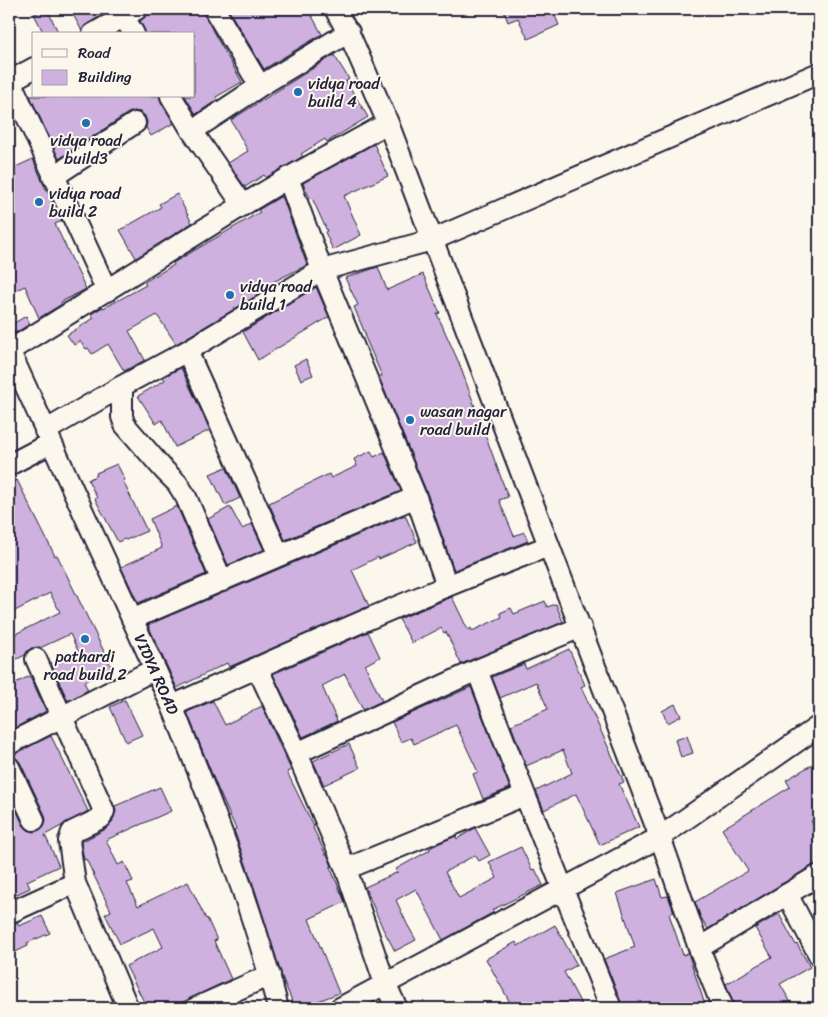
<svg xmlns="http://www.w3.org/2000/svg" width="828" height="1017" font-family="Sriracha,sans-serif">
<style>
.building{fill:#ceb1de;stroke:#22223b}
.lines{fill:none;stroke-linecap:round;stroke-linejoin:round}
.minor-casing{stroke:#22223b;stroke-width:24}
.minor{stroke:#fbf7ec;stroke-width:20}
.poi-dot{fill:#1f6fb2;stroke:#fbf7ec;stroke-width:2}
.labels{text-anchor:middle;stroke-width:4;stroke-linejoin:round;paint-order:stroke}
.poi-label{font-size:16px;fill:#22223b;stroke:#fbf7ec;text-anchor:start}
.street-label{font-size:16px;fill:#22223b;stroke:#fbf7ec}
</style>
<rect width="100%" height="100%" fill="#fbf7ec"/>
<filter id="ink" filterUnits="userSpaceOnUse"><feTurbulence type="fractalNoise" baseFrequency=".02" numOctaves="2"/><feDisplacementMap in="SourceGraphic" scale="10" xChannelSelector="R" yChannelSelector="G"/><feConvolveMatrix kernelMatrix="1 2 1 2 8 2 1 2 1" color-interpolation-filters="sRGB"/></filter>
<g filter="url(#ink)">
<path class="building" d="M47 9 59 34H44L34 14Z
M70 9H113L87 24 82 31Z
M149 9H202L215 35 242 82 216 97 217 100 196 114 185 96H194V34H146L140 21 147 15Z
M228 9H308L322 34 264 69Z
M503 9H552L559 25 528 39 518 18 508 22Z
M334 55 349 79 346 81 368 117 327 142 325 139 301 154 303 156 295 161 266 178 264 175 245 187 228 163 248 151 231 120Z
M30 96H159L161 102 174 123 151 136 146 128 147 122 145 116 140 112 134 111 128 113 59 159Z
M374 144 388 176 344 196 361 235 333 250 325 232 327 231 312 198 310 199 303 183Z
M33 159 43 183 62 221 55 224 86 289 61 302 62 304 39 318 25 286 9 293V170Z
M177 194 192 223 136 258 120 230 161 207 159 204Z
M282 196 307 265 265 286 266 288 257 293 258 295 176 344 157 315 129 331 145 360 124 371 108 344 92 354 88 348 86 349 80 341 74 345 67 335 94 318 91 314 103 307 104 308 146 285 144 282 174 265 173 263 260 212 258 210Z
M378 267 387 290 423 274 440 313 437 314 459 363 508 497 499 500 514 536 524 532 528 541 454 570 427 493 379 377 382 376 365 337 366 336 354 307 358 305 345 278Z
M316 287 329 317 258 360 243 332Z
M26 316 30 324 15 333 11 325Z
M306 359 313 375 301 380 294 365Z
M181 368 210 430 175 447 162 420 156 424 138 396 165 380 163 377Z
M371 451 374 457 384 452 401 491 285 540 269 503 329 474 331 478 357 466 354 459Z
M117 464 125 480 123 481 147 531 126 540 124 539 118 542 95 499 97 498 88 480 97 475 96 473Z
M226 467 240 498 225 505 210 474Z
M17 480 55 556 57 555 112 668 84 682 88 690 68 701 52 666 79 653 70 634 40 648H31L25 655 9 663V637L60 612 50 593 9 614V484Z
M177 506 206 574 138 603 121 567 162 548 150 519Z
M230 507 242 529 252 524 264 550 228 565 208 519Z
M405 515 417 542 379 559 378 557 352 570 369 606 229 667 227 663 177 688 148 625Z
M452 597 468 630 471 628 472 631 502 617 500 613 511 608 514 614 545 601 547 607 556 604 563 622 461 664 446 632 444 633 441 628 412 643 399 619Z
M368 632 380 657 365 665 382 701 363 710 345 674 322 686 337 721 303 737 273 674Z
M569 649 585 685 581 687 624 782 619 784 639 827 600 845 576 794 544 810 536 791 572 773 563 750 526 766 511 725 548 709 536 682 500 698 492 677 524 664 526 669Z
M30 676 46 711 9 731V686Z
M471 687 510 788 483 799 473 774 478 772 456 725 414 744 411 738 401 742 392 722Z
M125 700 142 735 126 742 110 707Z
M213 701 225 725 262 706 291 770 287 772 314 827 313 828 326 855 327 854 332 866 330 867 345 902 309 919 339 993 300 1008H295L282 977 255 890 234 830 236 829 218 789 187 712Z
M675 704 681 716 668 723 662 711Z
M51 736 88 811 45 835 59 866 27 881 30 888 13 896 9 886V794L23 825 28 830 34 832 39 830 44 826 46 820 45 815 20 762 16 758 11 755Z
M687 736 693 753 681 757 675 740Z
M349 744 360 768 324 785 313 761Z
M813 764 819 774V816L811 821 819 835V863L813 865 708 929 700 916 695 902 748 871 722 829 790 787 786 780Z
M160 787 171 811 106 840 118 865 124 862 133 881 127 883 138 906 188 882 206 919 207 918 217 940 214 941 231 979 170 1008H147L126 966 163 947 154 928 120 944 105 914 111 911 86 859 84 860 81 842 106 829 112 823 116 811 115 806Z
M475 828 490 855 479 861 475 855 445 872 459 898 497 878 489 862 521 847 532 870 535 869 543 885 492 910 494 912 443 940 416 889 396 900 407 924 416 940 395 951 383 929 365 887 398 872 396 869 430 850 429 849 435 845 456 836 457 839Z
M656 879 662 897 668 896 674 912 669 914 683 955 688 953 706 1008H623L604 959 635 947 617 893Z
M779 914 796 945 797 944 810 967 780 984 794 1008H735L726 984 772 957 755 928Z
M42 916 50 933 27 943 28 946 9 955V925L17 922 19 926Z
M555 925 577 965 564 972 581 1004 573 1008H513L486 959 516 942 518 946Z"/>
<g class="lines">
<g class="minor-casing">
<path id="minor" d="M214 9 260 86
M335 9 351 38 388 123 660 837 699 948 723 1008
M124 17 134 34
M93 34 137 9
M9 78 107 291
M10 81 34 68
M171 96 192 131 243 205
M192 131 260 86 349 32
M53 177 135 123
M288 178 322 270 416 497 447 586
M9 350 172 706C212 805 252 905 278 1008
M9 351 243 205 288 178 388 123
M187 351 279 555
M122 386V417L125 425 164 470 177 483 186 497 222 581
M45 431 122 386 187 351 322 270 432 240 819 73
M9 465 51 443
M132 619 416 497
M36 659 104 811 101 818 72 832 69 841 75 883 128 1008
M257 667 297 753 346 869
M477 670 525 795
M172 706C296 650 421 594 549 546
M9 744 155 669
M297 753 477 670 581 627
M9 767 34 820
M787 894 819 955
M9 913 75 883
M699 948 819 875
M196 1008 270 975
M340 1008 660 837 819 726
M397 1008 385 984 346 869 525 795 611 1008"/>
</g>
<use href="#minor" class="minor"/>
</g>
</g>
<g class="poi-dot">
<circle cx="298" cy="92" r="5"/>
<circle cx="86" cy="123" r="5"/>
<circle cx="39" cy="202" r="5"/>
<circle cx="230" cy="295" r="5"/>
<circle cx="410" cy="420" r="5"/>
<circle cx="85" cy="639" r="5"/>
</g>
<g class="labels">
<g class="poi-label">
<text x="308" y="89">vidya road<tspan x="308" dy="18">build 4</tspan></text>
<text x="86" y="146" text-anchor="middle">vidya road<tspan x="86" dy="18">build3</tspan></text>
<text x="49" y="199">vidya road<tspan x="49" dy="18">build 2</tspan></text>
<text x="240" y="292">vidya road<tspan x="240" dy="18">build 1</tspan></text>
<text x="420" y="417">wasan nagar<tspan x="420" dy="18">road build</tspan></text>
<text x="85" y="662" text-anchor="middle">pathardi<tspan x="85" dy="18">road build 2</tspan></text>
</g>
<g class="street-label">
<text transform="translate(157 674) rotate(66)" y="6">VIDYA ROAD</text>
</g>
</g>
<rect width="828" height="1017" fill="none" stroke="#fbf7ec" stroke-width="30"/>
<rect x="15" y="15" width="798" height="987" fill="none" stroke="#22223b" stroke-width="2" filter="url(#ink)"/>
<rect x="32" y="32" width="162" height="65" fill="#fbf7ec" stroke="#a4a2a5"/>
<rect x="42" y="49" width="25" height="8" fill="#fbf7ec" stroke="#a4a2a5"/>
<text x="78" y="58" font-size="15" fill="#22223b">Road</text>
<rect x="42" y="70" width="25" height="15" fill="#ceb1de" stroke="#a4a2a5"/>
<text x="78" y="82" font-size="15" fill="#22223b">Building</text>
</svg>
